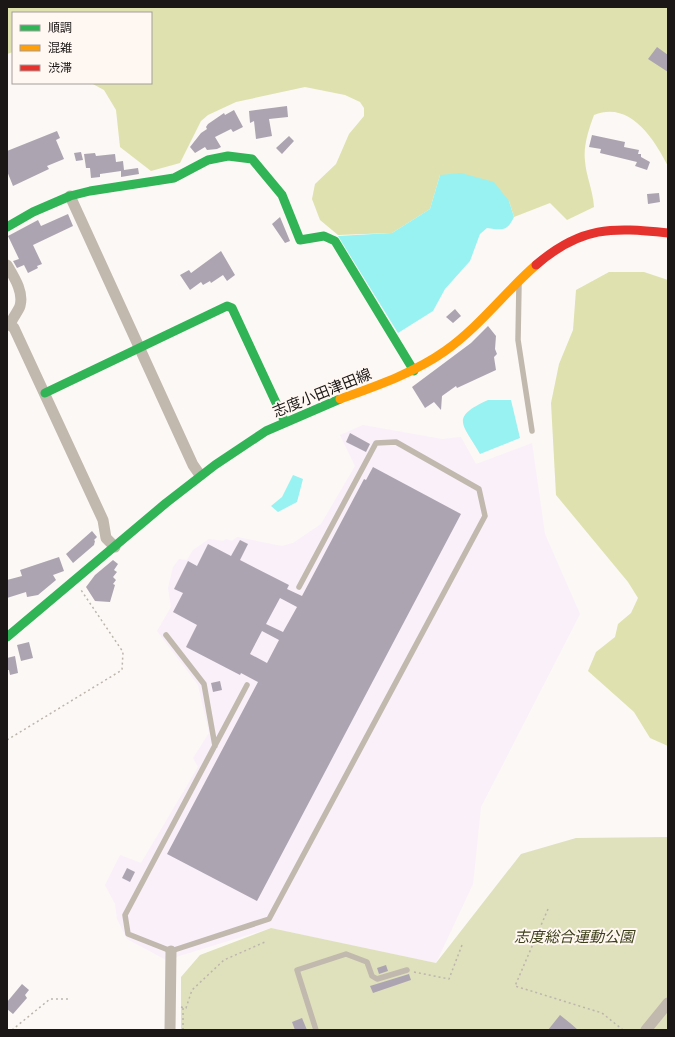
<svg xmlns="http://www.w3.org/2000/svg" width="675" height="1037" font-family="Spectral,'Noto Sans JP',serif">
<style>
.industrial{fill:#f9f0f9}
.green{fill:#dfe0bc}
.forest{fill:#dfe1ae}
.water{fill:#98f2f1}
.building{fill:#ada4b1;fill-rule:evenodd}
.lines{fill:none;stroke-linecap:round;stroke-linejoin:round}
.path{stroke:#bbb5ac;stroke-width:1.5;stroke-dasharray:2 3;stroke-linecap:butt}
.lane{stroke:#c1b8ae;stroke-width:5.5}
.street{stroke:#c1b8ae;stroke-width:11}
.fast{stroke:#30b455;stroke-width:9}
.slow{stroke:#ff9f0a;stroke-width:9}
.jam{stroke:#e5322d;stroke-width:9}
.labels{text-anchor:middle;stroke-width:4;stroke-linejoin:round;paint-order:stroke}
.street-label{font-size:15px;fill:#1a1716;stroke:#fff7f2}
.park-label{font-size:15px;font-style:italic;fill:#3c3f19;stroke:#fff7f2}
</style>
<rect width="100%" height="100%" fill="#fcf8f5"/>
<path class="industrial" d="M363 425 442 439 461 437 476 464 532 443 545 534 580 614 481 807 473 884 436 963 271 928 166 960 127 939 117 919 115 904 105 885 120 855 141 863 198 767 193 758 209 733 198 685 157 631 171 607 168 588 173 567 179 559 187 560 193 550 209 539 223 541 226 539 232 541 237 537 282 546 293 543 321 524 355 466 340 435Z"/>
<path class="green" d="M668 837V1030H181V977L200 955 271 928 436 963 521 854 576 838Z"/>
<path class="forest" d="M7 7H668V166C654 139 630 100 594 115 589 128 583 147 585 161 586 176 593 190 594 207L567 220 550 203 514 217 509 201 440 175 430 209 392 233 338 235 320 220 312 199 315 184 336 164 349 134 364 116V108L360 102 345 95 305 87 236 102 208 115 201 121 180 163 151 171 120 147 116 110 104 90 91 83H151V13H13V52L7 54Z
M609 272H644L668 280V746L650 738 634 712 588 671 596 652 615 637 618 624 631 613 638 598 628 582 556 495 551 403 559 364 573 330 576 290Z"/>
<path class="water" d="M461 173 494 182 509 201 514 217C507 232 502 230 487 228L480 234 470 261 445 289 433 311 398 333 338 236 392 233 430 209 440 175Z
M488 400H511L520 438 480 454C464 425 448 418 488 400Z
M293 475 303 479 297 502 278 512 271 506 282 497Z"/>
<path class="building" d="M657 47 668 55V72L648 59Z
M287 106 288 117 269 119 272 136 256 139 254 121 250 123 249 111Z
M234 110 243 127 233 132 231 129 215 137 221 147 217 149 207 150 205 147 195 153 190 147 201 133 207 129 206 127 208 124 224 113 225 115Z
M57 131 60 138 56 140 64 159 47 166 49 169 13 186 7 171V151Z
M592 135 625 142 624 147 639 150 638 154H641V157L650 162 647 170 635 166 637 162 600 153 601 149 589 147Z
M289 136 294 141 282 154 276 148Z
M81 152 83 160 76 161 74 153Z
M95 153 96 156 115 154 116 162 123 161 124 170 138 168 139 174 121 177V171L100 174V177L91 178 90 168H86L84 154Z
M659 193 660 202 648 204 647 194Z
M68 214 73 226 33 245 42 264 37 266 38 268 28 273 24 265 17 268 13 261 19 259 8 236 38 220 41 226Z
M280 217 290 241 285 243 272 224Z
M221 251 235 275 227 281 223 275 211 283 210 281 203 285 201 282 190 290 180 275 189 270 191 273Z
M455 309 461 316 453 323 446 317Z
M488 326 496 336 495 349 497 354 494 357 496 370 457 388 456 386 442 396 441 410 434 402 425 408 412 387 471 343Z
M350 433 370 444 366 452 346 442Z
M373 467 461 514 257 901 167 854 258 682 241 673 240 675 186 647 197 625 173 612 183 593 174 589 188 561 197 566 208 544 231 556 240 540 248 544 240 560 289 585 287 589 302 596 364 479 366 480ZM280 598 297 607 283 632 266 624ZM262 631 279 640 267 663 250 654Z
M92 531 97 537 94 540 95 541 94 545 73 563 66 554Z
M59 557 64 571 53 575 56 580 38 595 27 597 26 592 7 598V580L22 576 20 570Z
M113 560 118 564 114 570 117 572 113 577 116 580 113 584 115 585 110 602 95 601 86 587 95 575Z
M29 642 33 658 21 661 17 645Z
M15 656 18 673 10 675 9 670H7V658Z
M220 681 222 690 213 692 211 683Z
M127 868 135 872 130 882 122 878Z
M386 965 388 971 379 974 377 968Z
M409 974 411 980 373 993 370 986Z
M22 984 29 990 25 995 27 998 13 1014 7 1009V1002Z
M560 1015 570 1023 578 1030H548Z
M302 1018 307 1030H295L292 1022Z"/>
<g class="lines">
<path class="path" d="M7 740 122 670 123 652 81 590
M548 909 515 986 602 1013 623 1030
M414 972 449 979 462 945
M181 1007 186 1008 192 990 224 960 265 942
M183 1008V1030
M12 1030 50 999H69"/>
<path class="lane" d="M519 284 518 340 532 431
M166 635 204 684 215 746
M247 685 125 915 128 934 171 951 269 919 485 516 479 489 396 442 376 443 299 587
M316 1030 297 970 346 954 367 962 372 976 377 979 407 970"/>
<path class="street" d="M70 196 193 465 200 475
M7 265C14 277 24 292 20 306 18 312 12 318 10 325H7
M10 325 14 328 103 520 106 538 115 547
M170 1030 171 951
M646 1030 668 1003"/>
<path class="fast" d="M7 227 33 212 70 196 90 191 174 178 208 160 228 156 252 159 282 195 300 240 324 236 335 241 414 371
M45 393 227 306 232 308 285 422
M7 637 166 503 215 465 266 431 340 399"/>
<path class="slow" d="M340 399C376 386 414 373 445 351 479 327 505 292 536 265"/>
<path class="jam" d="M536 265C581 226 612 227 668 233"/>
</g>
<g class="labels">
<g class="street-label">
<text transform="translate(322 393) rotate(-22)" y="5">志度小田津田線</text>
</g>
<g class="park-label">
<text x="574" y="942">志度総合運動公園</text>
</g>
</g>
<rect width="675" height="1037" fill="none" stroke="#1a1716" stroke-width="16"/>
<rect x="12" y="12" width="140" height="72" fill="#fff7f2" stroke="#a39d9a"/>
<rect x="20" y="25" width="20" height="6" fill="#30b455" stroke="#a39d9a"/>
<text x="48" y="32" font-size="12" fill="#1a1716">順調</text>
<rect x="20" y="45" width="20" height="6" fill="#ff9f0a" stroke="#a39d9a"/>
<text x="48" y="52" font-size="12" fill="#1a1716">混雑</text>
<rect x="20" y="65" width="20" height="6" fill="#e5322d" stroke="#a39d9a"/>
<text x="48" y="72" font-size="12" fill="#1a1716">渋滞</text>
</svg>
